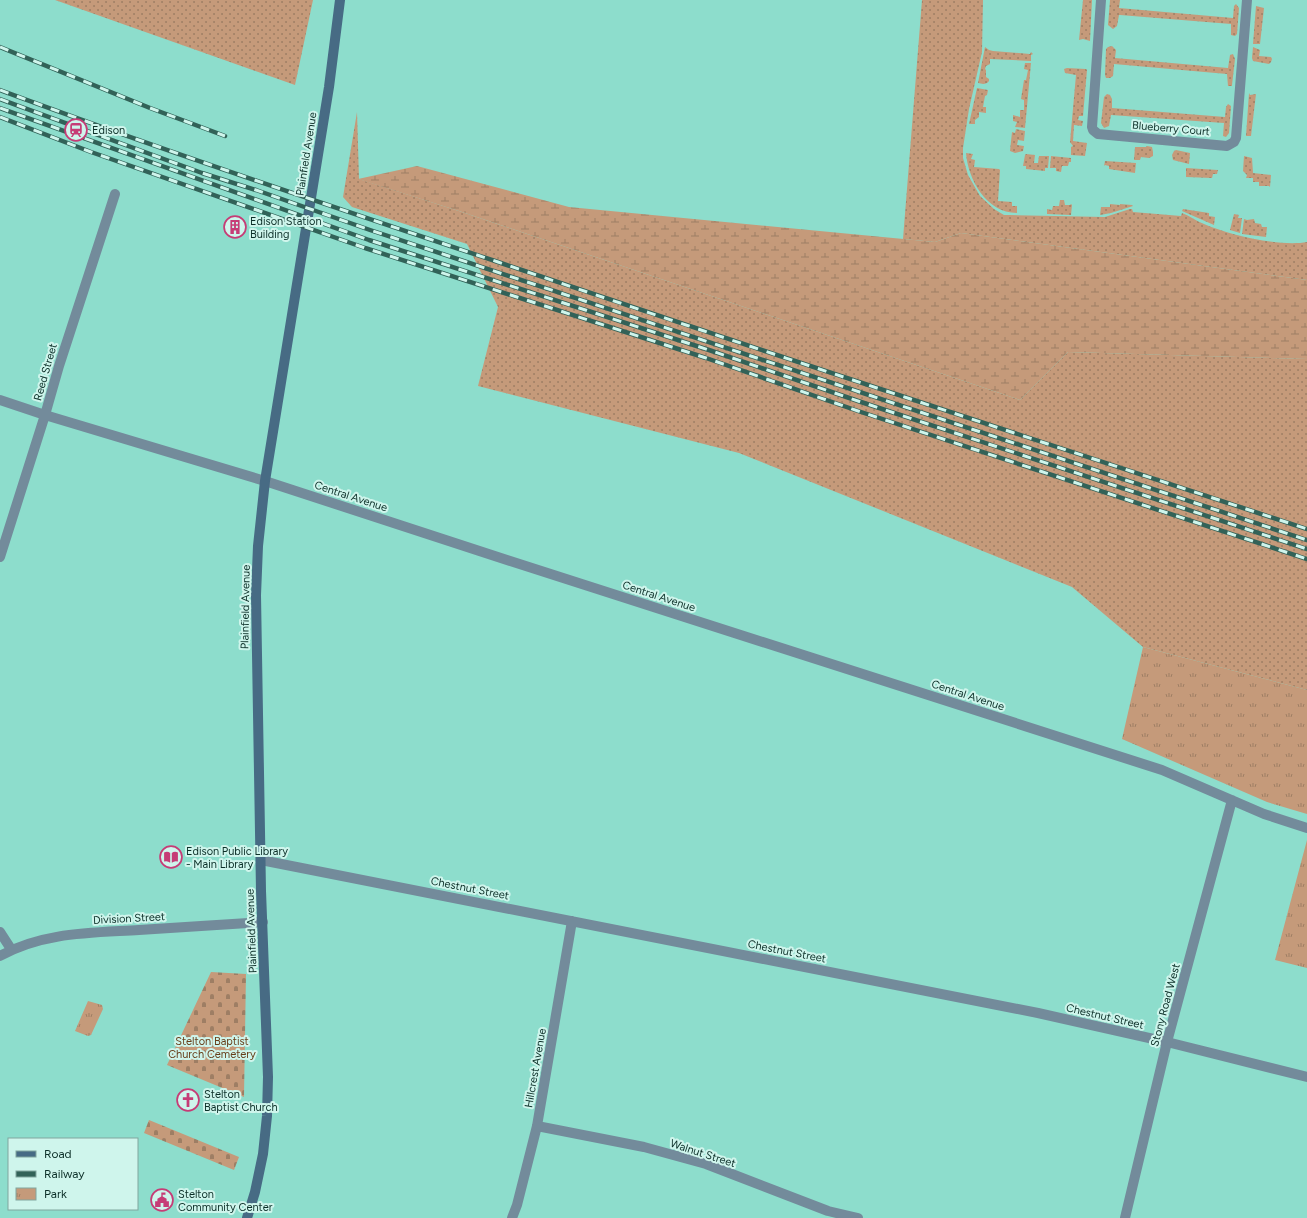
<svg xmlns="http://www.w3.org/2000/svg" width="1307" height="1218" font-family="Figtree,sans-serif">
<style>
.grass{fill:url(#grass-dots)}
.wetland{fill:url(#wetland-marsh)}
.cemetery{fill:url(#cemetery-stones)}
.park{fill:url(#park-tufts)}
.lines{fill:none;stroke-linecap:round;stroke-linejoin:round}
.minor{stroke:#738b9b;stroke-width:10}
.secondary{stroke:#476b84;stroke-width:10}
.rail-casing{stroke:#326258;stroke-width:4.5}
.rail{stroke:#cff5ec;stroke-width:3;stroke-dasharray:9;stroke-linecap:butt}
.labels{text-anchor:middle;stroke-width:4;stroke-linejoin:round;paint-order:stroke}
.street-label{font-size:11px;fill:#0c2f28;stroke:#cff5ec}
.poi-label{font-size:11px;fill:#0c2f28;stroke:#cff5ec;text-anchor:start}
.park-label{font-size:11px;fill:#673d19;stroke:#cff5ec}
</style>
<defs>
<pattern id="grass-dots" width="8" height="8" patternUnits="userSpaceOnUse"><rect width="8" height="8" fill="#c59a7a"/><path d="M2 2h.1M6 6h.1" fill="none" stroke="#9e7e64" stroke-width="1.8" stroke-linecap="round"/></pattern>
<pattern id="wetland-marsh" width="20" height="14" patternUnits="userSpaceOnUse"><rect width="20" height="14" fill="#c59a7a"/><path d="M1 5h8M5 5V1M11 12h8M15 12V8" fill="none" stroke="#9e7e64"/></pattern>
<pattern id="cemetery-stones" width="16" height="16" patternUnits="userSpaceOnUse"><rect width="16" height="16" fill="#c59a7a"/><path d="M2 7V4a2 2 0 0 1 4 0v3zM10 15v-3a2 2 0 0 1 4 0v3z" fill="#9e7e64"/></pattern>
<pattern id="park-tufts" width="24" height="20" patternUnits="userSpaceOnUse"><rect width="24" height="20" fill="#c59a7a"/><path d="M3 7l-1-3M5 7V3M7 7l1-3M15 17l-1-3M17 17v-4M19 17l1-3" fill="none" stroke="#9e7e64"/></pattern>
</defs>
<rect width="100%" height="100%" fill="#8dddcc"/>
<path class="grass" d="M55 0H313L295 85Z
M922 0H983L982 52 969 109 963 148V158L968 175 980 196 994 209 1004 215H1010L1105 217 1130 209H1132L1133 212 1181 216 1182 213C1190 216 1196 221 1204 224 1229 235 1280 247 1307 242V280L961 233 935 242 903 239Z
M1083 0H1092L1090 41 1083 39 1079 40Z
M1110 0H1120L1119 8 1233 18 1234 6 1236 4 1239 8 1237 34 1235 36 1231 35V24L1120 15H1119L1117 26 1113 29 1108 25Z
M1256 6 1264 8 1260 44H1253Z
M1112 46 1116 50 1115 58 1228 68 1230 55 1233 54 1235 59 1232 85V86H1228L1227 74 1114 64 1113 76 1110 78H1106L1105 75 1106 49 1108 47Z
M985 47 989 50 993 51 1030 54 1031 52 1033 54 1031 55V61L990 59V64L986 66 985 69 986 70V77L989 79V81C986 85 982 84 978 83Z
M1253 47 1260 50 1259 56 1271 57 1272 59 1271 62 1269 64 1253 61 1252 58Z
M1025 63H1031L1025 128 1015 127 1017 122 1013 121V115L1020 117V110H1024V100L1021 99 1024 80H1026L1028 70 1024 69Z
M1067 68 1086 69 1087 70 1083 116H1079L1078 120 1083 121 1082 126 1074 125 1073 141 1087 143 1085 156 1071 155V147L1073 146 1070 142 1076 75 1065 73 1064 69Z
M977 88 988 90 987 95 985 96 983 107H986V113L979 112V117L975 120V124H969Z
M1249 93 1250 95 1256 94 1251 136H1246Z
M1107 94 1110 95 1112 99V108L1225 117 1226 107 1228 104 1231 106 1229 133 1226 137 1223 136 1224 123 1111 115 1109 126 1104 128 1101 123 1104 97Z
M357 112 359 179 462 212 1020 400 1068 352 1307 359V690L1143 647 1072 587 739 453 478 386 498 307 467 244 352 207 343 197Z
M1016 129 1025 131 1024 141 1018 140 1017 145 1024 146 1023 151 1015 153 1010 151 1012 132 1015 133Z
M1147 146 1152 147 1153 152V156L1149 158 1141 157 1140 160H1134L1135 147H1146Z
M1176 150 1190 153 1189 164 1173 160 1172 155 1174 151Z
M966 153 973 154 971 159 975 160 974 167 999 169 1000 170 998 201 1012 202V206H1017V213C986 213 968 179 966 153Z
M1026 154 1035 155 1034 163H1038L1039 156H1049L1048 168H1045V171L1026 169V166H1023L1025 155Z
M1051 156 1071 158V162H1069L1068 166H1062L1061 172 1056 171V168H1050Z
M1244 156 1252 158 1253 173 1271 175 1270 187 1269 186H1259V182H1253V178H1246L1247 175 1243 171Z
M1105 161 1136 163 1135 173 1109 169V166L1105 165 1104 166Z
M1186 168 1218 170 1217 174H1213L1212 178 1186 177Z
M1060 200H1064L1065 205H1070L1071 204 1072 205 1071 215 1047 214V209L1052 210 1053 206H1059Z
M1110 204 1120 205V204L1132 205 1133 206 1111 213 1100 215 1101 207H1110Z
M1183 209 1209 213V216L1215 217 1214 225 1182 211Z
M1234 214 1239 215 1238 218H1242L1240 233 1230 230Z
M1244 219 1247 220 1254 219 1255 223 1261 224 1262 227H1267L1266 237 1242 234Z"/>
<path class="wetland" d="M417 166 569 207 935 242 961 233 1307 280V359L1068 352 1020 400 462 212 358 179Z"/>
<path class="cemetery" d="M211 972 246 974 244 1097 167 1065Z
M149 1120 239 1157 234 1170 144 1133Z"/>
<path class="park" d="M1143 647 1307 690V814L1267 802 1122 739Z
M1307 840V968L1275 960Z
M88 1001 102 1005 103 1009 91 1035 88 1036 75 1031Z"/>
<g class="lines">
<path class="minor" d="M1101 0 1092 127 1093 130 1098 134 1227 146 1234 142 1236 138 1247 0
M0 400 45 415 265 481 507 560 1162 770 1264 814 1307 828
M0 557 45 415 59 366 115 194
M261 860 1038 1013 1167 1042 1307 1077
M0 932 11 949
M0 956C43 932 91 933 139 930 180 927 222 925 263 922
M537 1126 644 1147 706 1164 828 1211 858 1218
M512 1218 517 1205 537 1126 572 921
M1125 1218 1167 1042 1232 800"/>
<path class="secondary" d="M247 1218 255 1192 263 1154 267 1116 268 1077 261 891 256 595 258 546 265 481 329 87 340 0"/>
<g class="rail-casing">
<path id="rail" d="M0 47 150 108 225 136
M0 90C165 151 331 206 498 262 767 353 1037 440 1307 529
M0 99 202 173 256 190 370 230 1307 540
M0 108 369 240 709 350 861 402 1307 549
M0 117 91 152 365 248 706 358 858 411 1307 559"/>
</g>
<use href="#rail" class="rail"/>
</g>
<defs>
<g id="station-ring" transform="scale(1.15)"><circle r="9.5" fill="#cff5ec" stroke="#c63c76" stroke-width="1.5"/><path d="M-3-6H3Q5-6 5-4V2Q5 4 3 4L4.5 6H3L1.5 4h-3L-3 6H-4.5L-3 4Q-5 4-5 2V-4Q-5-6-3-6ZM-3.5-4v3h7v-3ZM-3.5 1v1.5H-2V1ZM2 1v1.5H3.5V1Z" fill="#c63c76"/></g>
<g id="building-ring" transform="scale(1.15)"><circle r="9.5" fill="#cff5ec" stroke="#c63c76" stroke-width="1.5"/><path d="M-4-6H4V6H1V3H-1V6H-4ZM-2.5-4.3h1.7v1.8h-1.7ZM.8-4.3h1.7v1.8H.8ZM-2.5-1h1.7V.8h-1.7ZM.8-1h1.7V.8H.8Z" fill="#c63c76"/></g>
<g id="library-ring" transform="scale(1.15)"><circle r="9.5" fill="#cff5ec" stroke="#c63c76" stroke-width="1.5"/><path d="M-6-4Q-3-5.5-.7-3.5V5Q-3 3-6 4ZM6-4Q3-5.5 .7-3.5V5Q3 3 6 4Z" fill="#c63c76"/></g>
<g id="church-ring" transform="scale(1.15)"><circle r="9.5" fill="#cff5ec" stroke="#c63c76" stroke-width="1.5"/><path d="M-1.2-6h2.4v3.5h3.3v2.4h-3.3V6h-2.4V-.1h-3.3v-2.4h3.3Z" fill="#c63c76"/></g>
<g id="civic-ring" transform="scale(1.15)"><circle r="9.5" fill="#cff5ec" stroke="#c63c76" stroke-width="1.5"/><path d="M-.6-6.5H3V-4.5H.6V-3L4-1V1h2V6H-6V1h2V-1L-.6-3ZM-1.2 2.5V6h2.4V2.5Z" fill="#c63c76"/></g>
</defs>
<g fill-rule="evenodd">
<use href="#station-ring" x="76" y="130"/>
<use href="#building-ring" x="235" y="227"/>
<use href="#library-ring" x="171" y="857"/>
<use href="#church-ring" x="188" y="1100"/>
<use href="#civic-ring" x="162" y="1200"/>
</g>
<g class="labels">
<g class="street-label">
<text transform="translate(1171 128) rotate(5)" y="4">Blueberry Court</text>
<text transform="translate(306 154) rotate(-81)" y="4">Plainfield Avenue</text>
<text transform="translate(45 372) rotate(-74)" y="4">Reed Street</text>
<text transform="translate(351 496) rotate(18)" y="4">Central Avenue</text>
<text transform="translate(659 596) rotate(18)" y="4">Central Avenue</text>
<text transform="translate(245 607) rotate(-89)" y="4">Plainfield Avenue</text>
<text transform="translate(968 695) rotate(18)" y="4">Central Avenue</text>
<text transform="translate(470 888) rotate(11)" y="4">Chestnut Street</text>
<text transform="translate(129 918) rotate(-3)" y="4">Division Street</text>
<text transform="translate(251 931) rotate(-92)" y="4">Plainfield Avenue</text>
<text transform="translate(787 951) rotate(11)" y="4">Chestnut Street</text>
<text transform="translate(1165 1005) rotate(-75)" y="4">Stony Road West</text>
<text transform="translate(1105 1016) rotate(13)" y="4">Chestnut Street</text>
<text transform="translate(535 1068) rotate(-80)" y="4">Hillcrest Avenue</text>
<text transform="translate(703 1153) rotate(18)" y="4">Walnut Street</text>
</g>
<g class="poi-label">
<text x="92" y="134">Edison</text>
<text x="250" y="225">Edison Station<tspan x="250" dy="13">Building</tspan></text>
<text x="186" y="855">Edison Public Library<tspan x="186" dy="13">- Main Library</tspan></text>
<text x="204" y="1098">Stelton<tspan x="204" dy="13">Baptist Church</tspan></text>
<text x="178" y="1198">Stelton<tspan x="178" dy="13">Community Center</tspan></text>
</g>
<g class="park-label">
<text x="212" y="1045">Stelton Baptist<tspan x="212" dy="13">Church Cemetery</tspan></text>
</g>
</g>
<rect x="8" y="1138" width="130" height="72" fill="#cff5ec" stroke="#81a69e"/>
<rect x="16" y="1151" width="20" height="6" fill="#476b84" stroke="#81a69e"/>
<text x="44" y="1158" font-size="12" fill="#0c2f28">Road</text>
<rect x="16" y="1171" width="20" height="6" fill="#326258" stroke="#81a69e"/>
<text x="44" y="1178" font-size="12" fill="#0c2f28">Railway</text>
<rect x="16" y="1188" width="20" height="12" fill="url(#park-tufts)" stroke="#81a69e"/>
<text x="44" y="1198" font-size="12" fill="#0c2f28">Park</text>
</svg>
